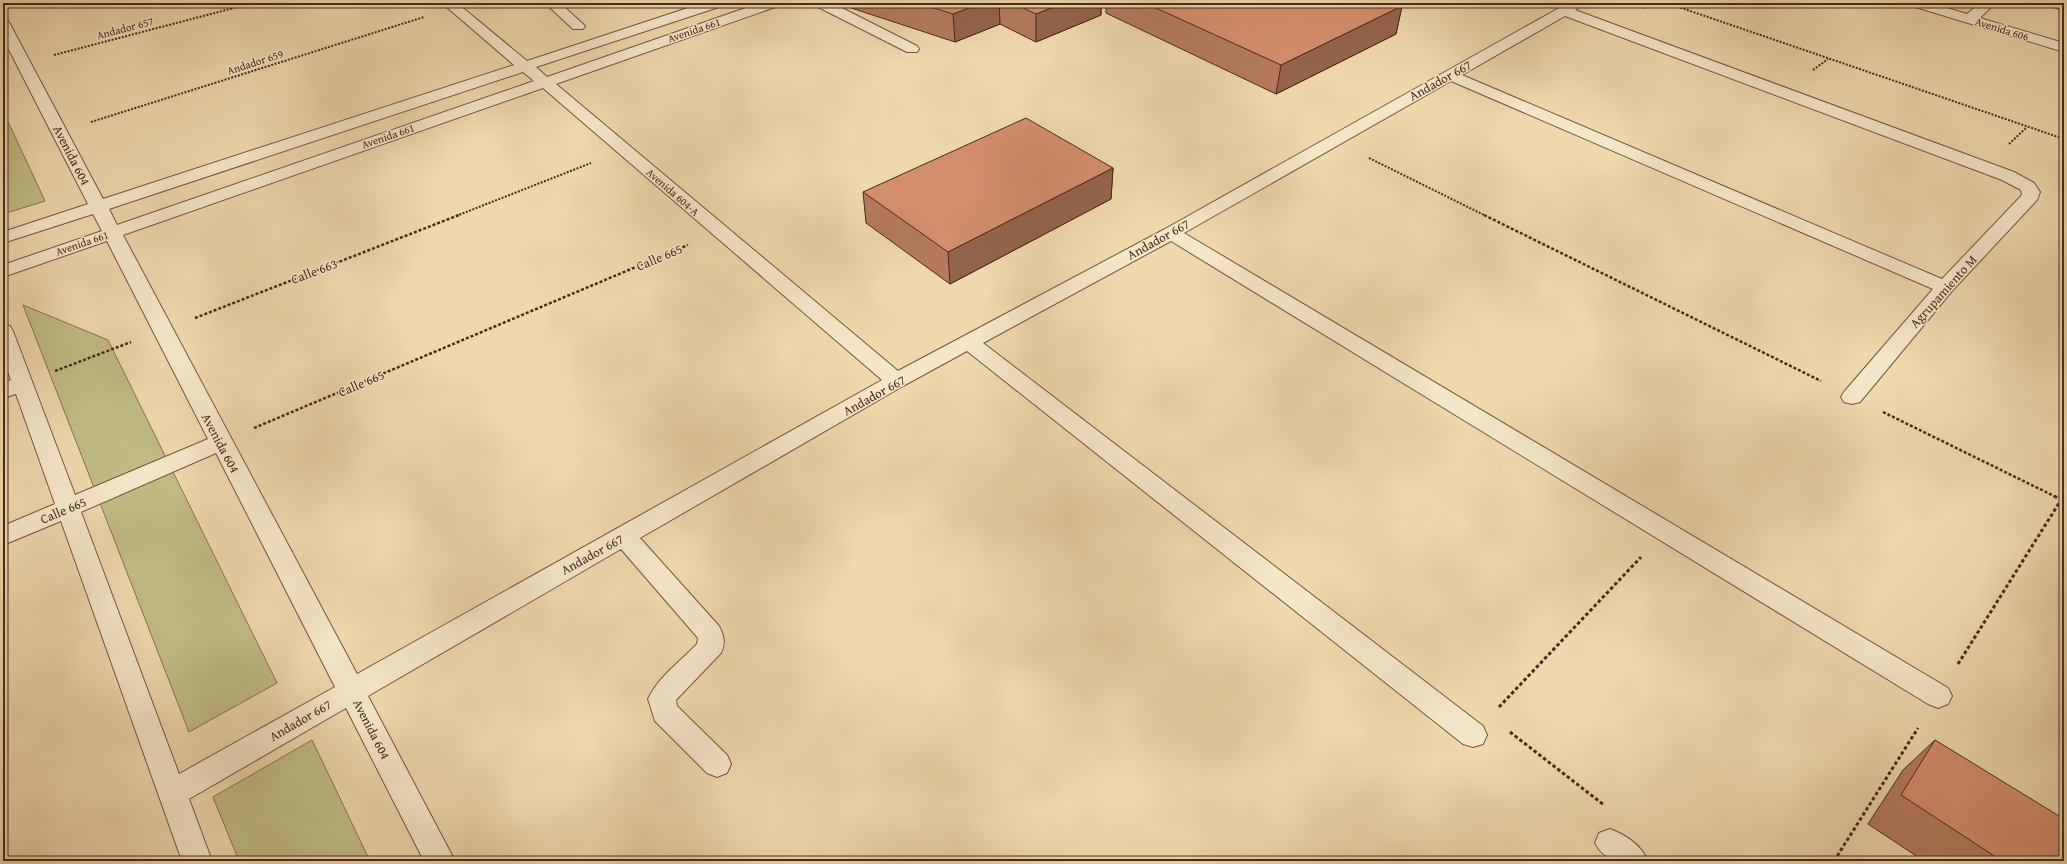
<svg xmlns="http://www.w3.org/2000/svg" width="2067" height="864" font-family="'Gentium Book Plus',serif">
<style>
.green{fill:#c0bc84;stroke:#857250}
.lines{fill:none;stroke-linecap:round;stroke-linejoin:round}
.minor-casing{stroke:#73553f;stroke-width:2}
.path-far2{stroke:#4a291b;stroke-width:2;stroke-dasharray:2 1.5;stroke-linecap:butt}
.path-far1{stroke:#4a291b;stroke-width:2.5;stroke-dasharray:3 2;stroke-linecap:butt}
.path{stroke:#4a291b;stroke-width:3;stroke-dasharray:3.5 2.5;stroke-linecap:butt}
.minor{fill:#f4e6c9;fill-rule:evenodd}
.wall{fill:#b57a5d;stroke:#4a291b}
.shaded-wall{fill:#94634c;stroke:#4a291b}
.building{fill:#d38e6c;stroke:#4a291b}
.labels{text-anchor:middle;stroke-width:3;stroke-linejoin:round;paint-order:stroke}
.far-street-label{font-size:11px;fill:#4a291b;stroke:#f4e6c9}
.street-label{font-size:13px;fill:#4a291b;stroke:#f4e6c9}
</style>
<rect width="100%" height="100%" fill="#eed8ac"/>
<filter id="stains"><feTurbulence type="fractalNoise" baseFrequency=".005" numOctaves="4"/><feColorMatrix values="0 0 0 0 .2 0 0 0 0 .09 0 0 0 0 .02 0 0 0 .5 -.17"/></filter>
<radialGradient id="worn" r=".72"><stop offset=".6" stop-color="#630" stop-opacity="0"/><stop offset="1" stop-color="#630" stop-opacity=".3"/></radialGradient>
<path class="green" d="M3 111 45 201 3 214Z
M23 305 108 340 277 683 189 732Z
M312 740 370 861H239L213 797Z"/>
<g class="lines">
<g class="minor-casing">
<path id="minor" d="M442 3H457L527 61 703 3H724L722 6 536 67 547 77 760 3H780L778 6 556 84 898 371 1165 229 1568 3H1585L1575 10 2014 172 2034 183 2040 192 2037 200 1952 291 1860 402 1852 404 1844 402 1841 397 1844 392 1933 289 1451 81 1184 233 1948 688 1952 696 1948 704 1938 708 1928 704 1171 241 983 343 1483 726 1487 735 1483 744 1473 747 1463 744 967 351 903 386 640 538 719 626C724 636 726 643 721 653L676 700 677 706 727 755 731 764 727 773 717 777 707 773 655 721 648 699C659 676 680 662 697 644L698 638 621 549 368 696 455 861H424L346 708 189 799 212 861H182L61 521 3 545V526L55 504 16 394 3 398V383L11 380 3 359V325L10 326 13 331 75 495 208 439 107 241 3 277V265L102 231 93 214 3 243V232L88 204 3 38V20L8 21 10 24 103 199 514 65ZM1565 16 2002 180 2021 190 2022 195 1942 279 1462 75ZM523 72 534 81 117 225 109 209ZM543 88 882 380 357 674 123 235ZM216 453 335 687 179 774 81 512Z
M545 3H560L585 26 583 29H573Z
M814 3H832L917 46 919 49 917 52H907L816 6Z
M1910 3H1931L1967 14 1980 3H1995L1980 18 2064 43V52L1912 6Z
M2048 3H2064V10L2050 6Z
M1610 829C1626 835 1641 845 1648 861 1624 861 1606 864 1595 843L1599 833Z"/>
</g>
<path class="path-far2" d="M1667 3 2064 139
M25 4 31 3
M1644 8 1652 3
M54 55 253 3
M1813 70 1828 59
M91 122 424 17
M2009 144 2027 127
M1369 158 1486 216
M456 216 591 163"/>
<path class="path-far1" d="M1484 215 1821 381
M195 318 459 215
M55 371 131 342
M1883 412 2056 497
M254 428 688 245"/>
<path class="path" d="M2054 496 2064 501
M1958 664 2061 500
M1499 707 1641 557
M1510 732 1604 805
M1671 857 1677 861
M1834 861 1918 728"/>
<use href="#minor" class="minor"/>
</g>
<path class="wall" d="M836 3H1101V15L1036 42 1000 24 955 42Z
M1106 3H1395L1402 6 1396 34 1276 94 1106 13Z
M1113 168 1111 199 950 284 866 223 863 192Z
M1935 740 2064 861H1924L1868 824 1903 770Z"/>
<path class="shaded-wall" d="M982 3H999L1000 24 955 42 953 14Z
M1064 3H1101V15L1036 42V14Z
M1402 6 1396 34 1276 94 1281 65Z
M1113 168 1111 199 950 284 948 252Z"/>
<path class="building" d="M918 3H982L953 14Z
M1013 3H1064L1036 14Z
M1145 3H1395L1402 6 1281 65Z
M1026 118 1113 168 948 252 863 192Z
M1935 740 2064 819V861H2002L1901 795Z"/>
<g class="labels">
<g class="far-street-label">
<text transform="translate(125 28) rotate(-15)" y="4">Andador 657</text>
<text transform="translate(2002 29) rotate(17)" y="4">Avenida 606</text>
<text transform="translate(694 30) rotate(-19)" y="4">Avenida 661</text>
<text transform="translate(255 62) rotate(-18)" y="4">Andador 659</text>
<text transform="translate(388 136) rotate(-19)" y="4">Avenida 661</text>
<text transform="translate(673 192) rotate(41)" y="4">Avenida 604-A</text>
<text transform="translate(82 243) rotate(-19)" y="4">Avenida 661</text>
</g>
<g class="street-label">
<text transform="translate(1440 80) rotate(-29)" y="5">Andador 667</text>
<text transform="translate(72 155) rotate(63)" y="5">Avenida 604</text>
<text transform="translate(1158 239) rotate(-29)" y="5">Andador 667</text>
<text transform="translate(659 257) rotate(-23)" y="5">Calle 665</text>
<text transform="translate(314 271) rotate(-21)" y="5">Calle 663</text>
<text transform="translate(1943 291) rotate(-48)" y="5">Agrupamiento M</text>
<text transform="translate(361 383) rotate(-23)" y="5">Calle 665</text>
<text transform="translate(874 395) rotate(-29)" y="5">Andador 667</text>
<text transform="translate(221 443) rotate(62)" y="5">Avenida 604</text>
<text transform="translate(63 510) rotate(-23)" y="5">Calle 665</text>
<text transform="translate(592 554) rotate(-29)" y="5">Andador 667</text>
<text transform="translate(300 720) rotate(-30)" y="5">Andador 667</text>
<text transform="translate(372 729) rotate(63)" y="5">Avenida 604</text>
</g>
</g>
<rect width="2067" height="864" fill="none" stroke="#eed8ac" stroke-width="16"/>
<rect x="4" y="4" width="2059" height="856" fill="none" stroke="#4a291b" stroke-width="2"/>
<rect x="8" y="8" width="2051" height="848" fill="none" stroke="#4a291b"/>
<rect width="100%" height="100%" filter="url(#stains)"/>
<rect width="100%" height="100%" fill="url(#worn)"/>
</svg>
